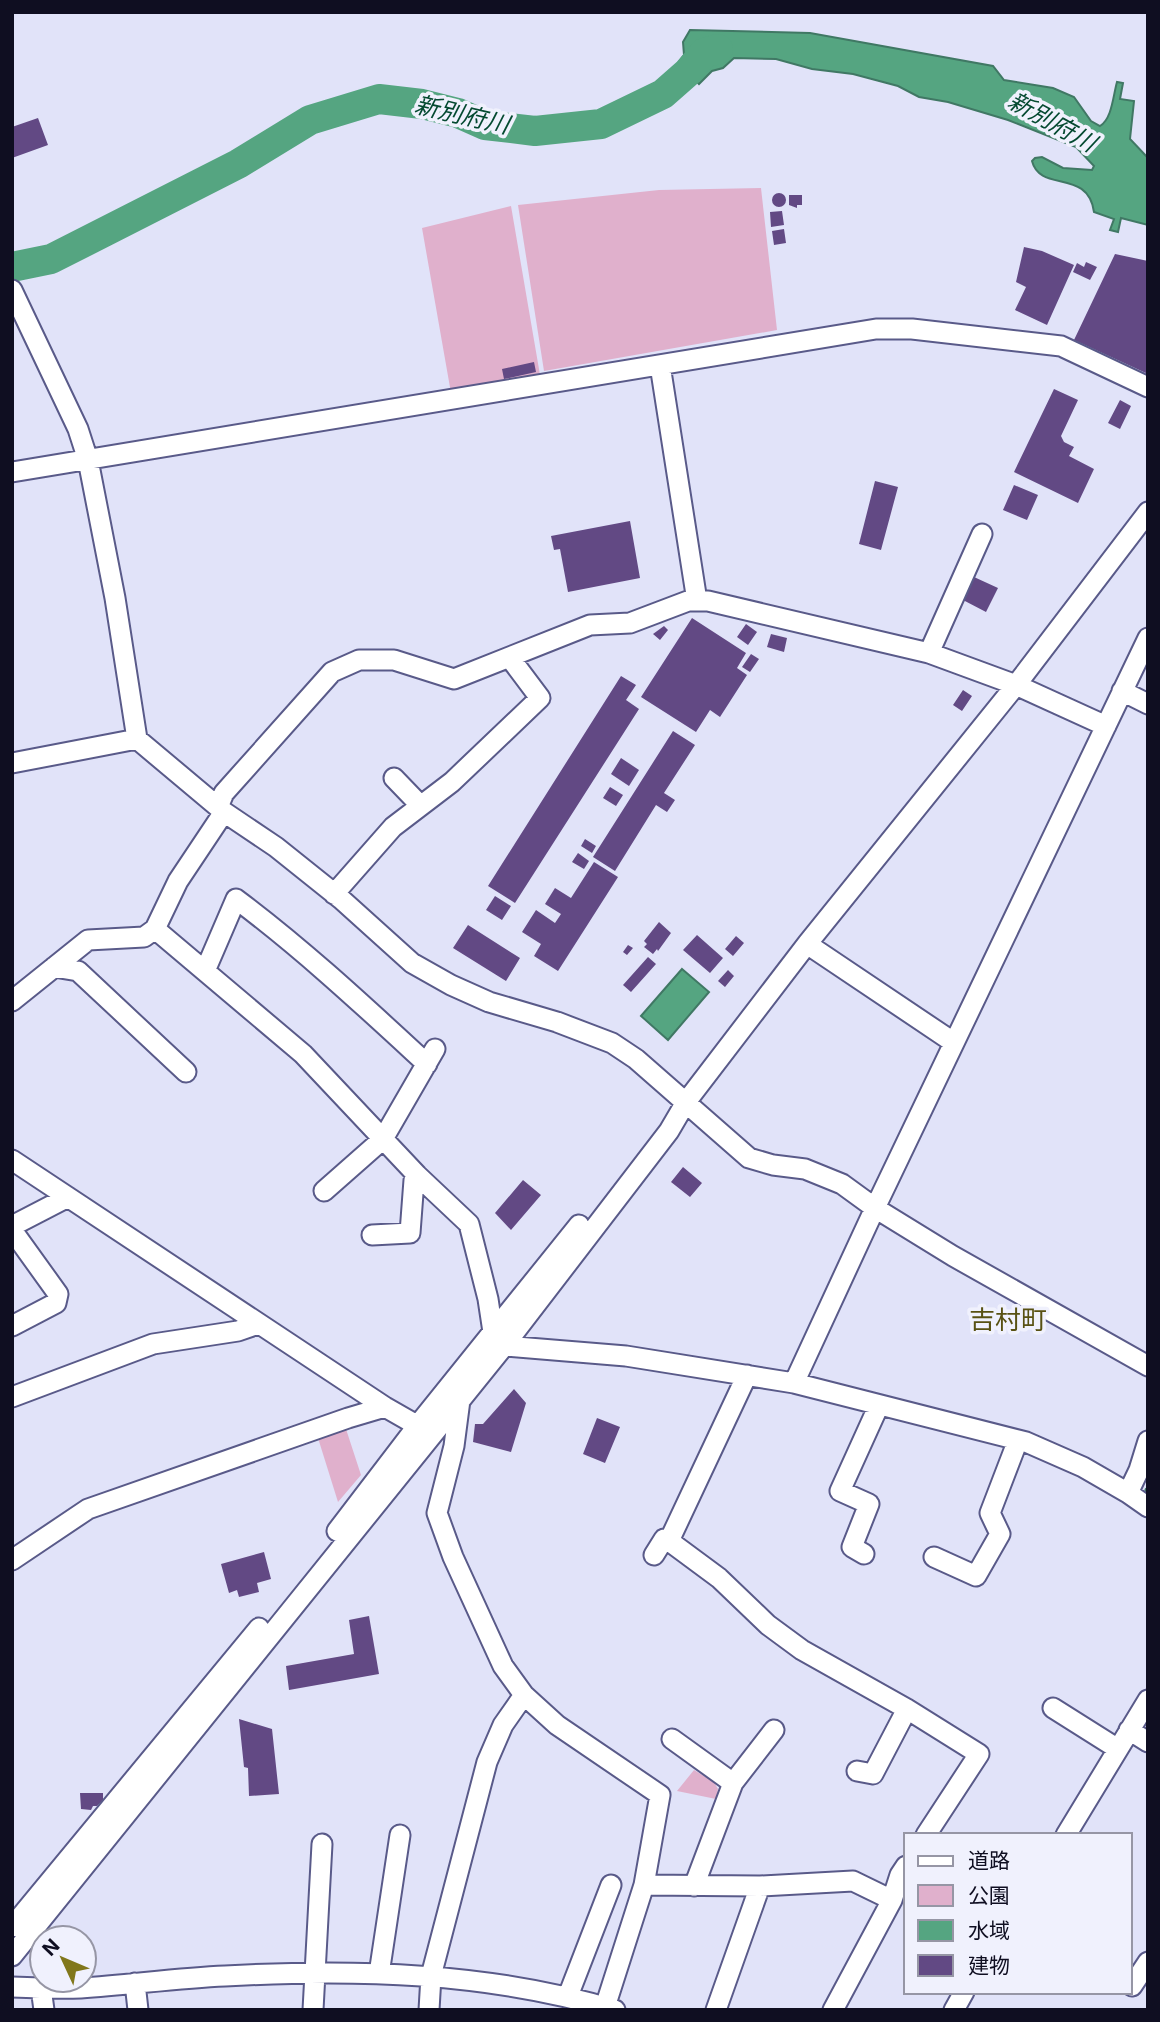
<svg xmlns="http://www.w3.org/2000/svg" width="1160" height="2022" font-family="Inter,'Noto Sans JP',sans-serif">
<style>
.green{fill:#e0b0cc}
.water{fill:#55a581;stroke:#407864;stroke-width:2}
.lines{fill:none;stroke-linecap:round;stroke-linejoin:round}
.stream{stroke:#407864;stroke-width:5}
.river{stroke:#55a581;stroke-width:30}
.building{fill:#624984}
.minor-casing{stroke:#595a89;stroke-width:23}
.minor{stroke:#fff;stroke-width:19}
.labels{text-anchor:middle;stroke-width:7;stroke-linejoin:round;paint-order:stroke}
.water-label{font-size:24px;font-style:italic;fill:#054a31;stroke:#f0f1fd}
.quarter-label{font-size:26px;fill:#585113;stroke:#f0f1fd}
</style>
<rect width="100%" height="100%" fill="#e1e3f9"/>
<path class="green" d="M761 188 777 330 544 371 518 205 659 190Z
M511 206 540 375 451 393 422 228Z
M346 1429 361 1475 338 1502 318 1438Z
M694 1770 714 1782 718 1789 716 1799 677 1791Z"/>
<path class="water" d="M690 30 810 33 993 66 1004 80 1053 88 1074 97 1091 121 1100 126C1112 119 1113 96 1117 82L1123 83 1120 99 1134 101 1130 139 1148 158V225L1121 218 1118 232 1110 230 1114 219 1094 212C1088 168 1040 193 1032 161L1035 158 1042 157 1063 168 1092 170 1094 166 1076 147 1008 120 948 102 919 97 898 86 853 74 812 69 776 59 734 58 723 68 712 71 699 84 678 63 684 55 683 42Z
M682 969 709 992 668 1040 641 1016Z"/>
<g class="lines">
<path class="stream" d="M1147 1490H1148"/>
<path class="river" d="M12 267 51 259 238 164 310 120 379 99 422 104 458 113 485 125 535 131 601 124 663 94 688 72 704 53 718 49"/>
</g>
<path class="building" d="M38 118 48 145 12 158V127Z
M772 200a7 7 0 1 1 14 0a7 7 0 1 1-14 0Z
M789 195H802V205H797V208L789 205Z
M782 211 784 225 771 227 770 212Z
M784 229 786 243 774 245 772 231Z
M1024 247 1042 251 1074 265 1047 325 1015 310 1026 287 1016 282Z
M1115 254 1148 261V374L1074 340Z
M1086 262 1097 267 1090 280 1073 272 1077 263 1084 267Z
M534 362 536 372 504 379 502 369Z
M1054 389 1078 400 1061 436 1064 442 1074 447 1069 456 1094 469 1078 503 1014 472Z
M1120 400 1131 406 1120 429 1108 423Z
M875 481 898 487 881 550 859 544Z
M1014 485 1038 495 1027 520 1003 510Z
M630 521 640 578 568 592 560 549 554 550 551 536Z
M974 577 998 588 986 612 963 600Z
M692 618 746 653 737 668 747 675 720 717 710 710 696 732 641 697Z
M746 624 757 632 748 645 737 637Z
M664 626 668 630 660 640 653 634Z
M771 634 787 638 784 652 767 647Z
M751 654 759 659 750 672 742 667Z
M621 676 636 685 626 700 639 709 515 903 488 886Z
M963 690 972 696 962 711 953 705Z
M673 731 695 745 664 793 675 800 667 812 656 805 615 871 593 857Z
M621 758 639 770 629 786 611 774Z
M610 787 623 795 616 806 603 798Z
M585 839 596 846 592 853 581 846Z
M578 853 589 861 584 869 572 862Z
M594 862 618 877 558 971 534 956 541 944 522 932 536 910 555 923 561 914 545 904 555 888 571 898Z
M495 896 511 906 502 920 486 910Z
M659 922 671 933 658 951 657 949 653 954 644 947 647 944 644 941Z
M468 925 520 958 506 981 453 948Z
M697 935 723 958 710 973 683 950Z
M736 936 744 943 733 956 725 949Z
M628 945 633 948 627 955 623 952Z
M648 957 656 964 631 992 623 985Z
M728 970 734 976 725 987 718 981Z
M683 1167 702 1183 690 1197 671 1182Z
M523 1180 541 1195 511 1230 495 1213Z
M514 1389 526 1403 511 1452 473 1442 475 1424H483Z
M597 1418 620 1427 605 1463 583 1454Z
M264 1552 271 1579 257 1583 259 1592 239 1597 237 1590 229 1593 221 1564Z
M369 1616 379 1674 289 1690 286 1666 354 1654 349 1620Z
M239 1719 272 1729 279 1794 249 1796 248 1768 244 1767Z
M80 1793H103V1800L97 1806H93L91 1810 81 1809Z"/>
<g class="lines">
<g class="minor-casing">
<path id="minor" d="M12 290 78 429 88 460 115 598 137 739 224 812 276 847 341 899 412 963 451 985 489 1002 557 1022 612 1043 636 1059 749 1158 773 1165 805 1169 842 1184 875 1208 953 1256 1148 1366
M660 365 697 601
M12 472 876 329H912L1061 346 1148 387
M929 653 982 534
M1122 691 1148 704
M12 763 137 739
M394 778 420 805
M218 807 224 793 332 672 359 660H394L454 679 590 625 630 623 688 601H708L929 653 1016 685 1106 726
M334 894 393 827 452 782 540 698 510 658
M155 929 303 1054 417 1175 469 1224 488 1299 493 1332 504 1346 626 1356 794 1383 1026 1442 1083 1467 1128 1493 1148 1507
M807 944 953 1042
M54 967 78 971 186 1072
M205 971 236 899C303 949 365 1007 427 1064
M12 1001 88 940 144 937 155 929 178 881 224 812
M12 1160 385 1407 427 1431
M324 1191 383 1139 435 1049
M12 1226 68 1197
M12 1230 58 1294 56 1303 12 1326
M372 1235 410 1233 414 1180 417 1175
M747 1375 669 1541 719 1578 768 1625 802 1650 907 1709 979 1754 926 1835
M794 1383 875 1208 1148 638
M12 1397 153 1344 238 1331 258 1324
M1128 1493 1139 1470 1148 1441
M337 1531 418 1425 579 1225
M864 1554 852 1547 869 1504 840 1491 879 1405
M654 1555 664 1539 669 1541
M934 1557 976 1576 1000 1534 990 1513 1018 1440
M12 1560 88 1509 348 1418 385 1407
M524 1695 557 1725 660 1795 644 1885 605 2007
M1053 1708 1118 1749
M1129 1730 1148 1742
M672 1739 733 1783
M857 1771 873 1774 907 1709
M1066 1835 1148 1700
M644 1885 760 1886 853 1881 892 1900
M694 1886 733 1783 774 1730
M12 1927 259 1628
M12 1956 504 1346 669 1131 686 1102 807 944 1016 685 1148 512
M379 1974 400 1835
M135 1983 138 2010
M1132 1986 1148 1962
M12 1987C35 1988 59 1989 81 1988 129 1985 177 1978 225 1976 355 1969 489 1972 615 2010
M41 1988 44 2010
M568 1996 611 1885
M313 2010 322 1844
M429 2010 431 1976 487 1762 503 1725 524 1695 503 1666 453 1557 437 1513 454 1446 460 1400
M716 2010 760 1886
M833 2010 892 1900 900 1875 906 1866
M954 2010 964 1992"/>
</g>
<use href="#minor" class="minor"/>
</g>
<g class="labels">
<g class="water-label">
<text transform="translate(462 115) rotate(13)" y="8">新別府川</text>
<text transform="translate(1052 122) rotate(29)" y="8">新別府川</text>
</g>
<g class="quarter-label">
<text x="1008" y="1329">吉村町</text>
</g>
</g>
<rect width="1160" height="2022" fill="none" stroke="#0f0e21" stroke-width="28"/>
<rect x="904" y="1833" width="228" height="161" fill="#f0f1fd" stroke="#9696a5" stroke-width="2"/>
<rect x="918" y="1856" width="35" height="10" fill="#ffffff" stroke="#9696a5" stroke-width="2"/>
<text x="968" y="1868" font-size="21" fill="#0f0e21">道路</text>
<rect x="918" y="1885" width="35" height="21" fill="#e0b0cc" stroke="#9696a5" stroke-width="2"/>
<text x="968" y="1903" font-size="21" fill="#0f0e21">公園</text>
<rect x="918" y="1920" width="35" height="21" fill="#55a581" stroke="#9696a5" stroke-width="2"/>
<text x="968" y="1938" font-size="21" fill="#0f0e21">水域</text>
<rect x="918" y="1955" width="35" height="21" fill="#624984" stroke="#9696a5" stroke-width="2"/>
<text x="968" y="1973" font-size="21" fill="#0f0e21">建物</text>
<g transform="translate(63 1959) rotate(314)"><circle r="33" fill="#f0f1fd" stroke="#9696a5" stroke-width="2"/>
<path d="M0-5L12 26L0 18L-12 26Z" fill="#81771b"/>
<text y="-10" font-size="19" font-weight="bold" text-anchor="middle" fill="#0f0e21">N</text>
</g>
</svg>
